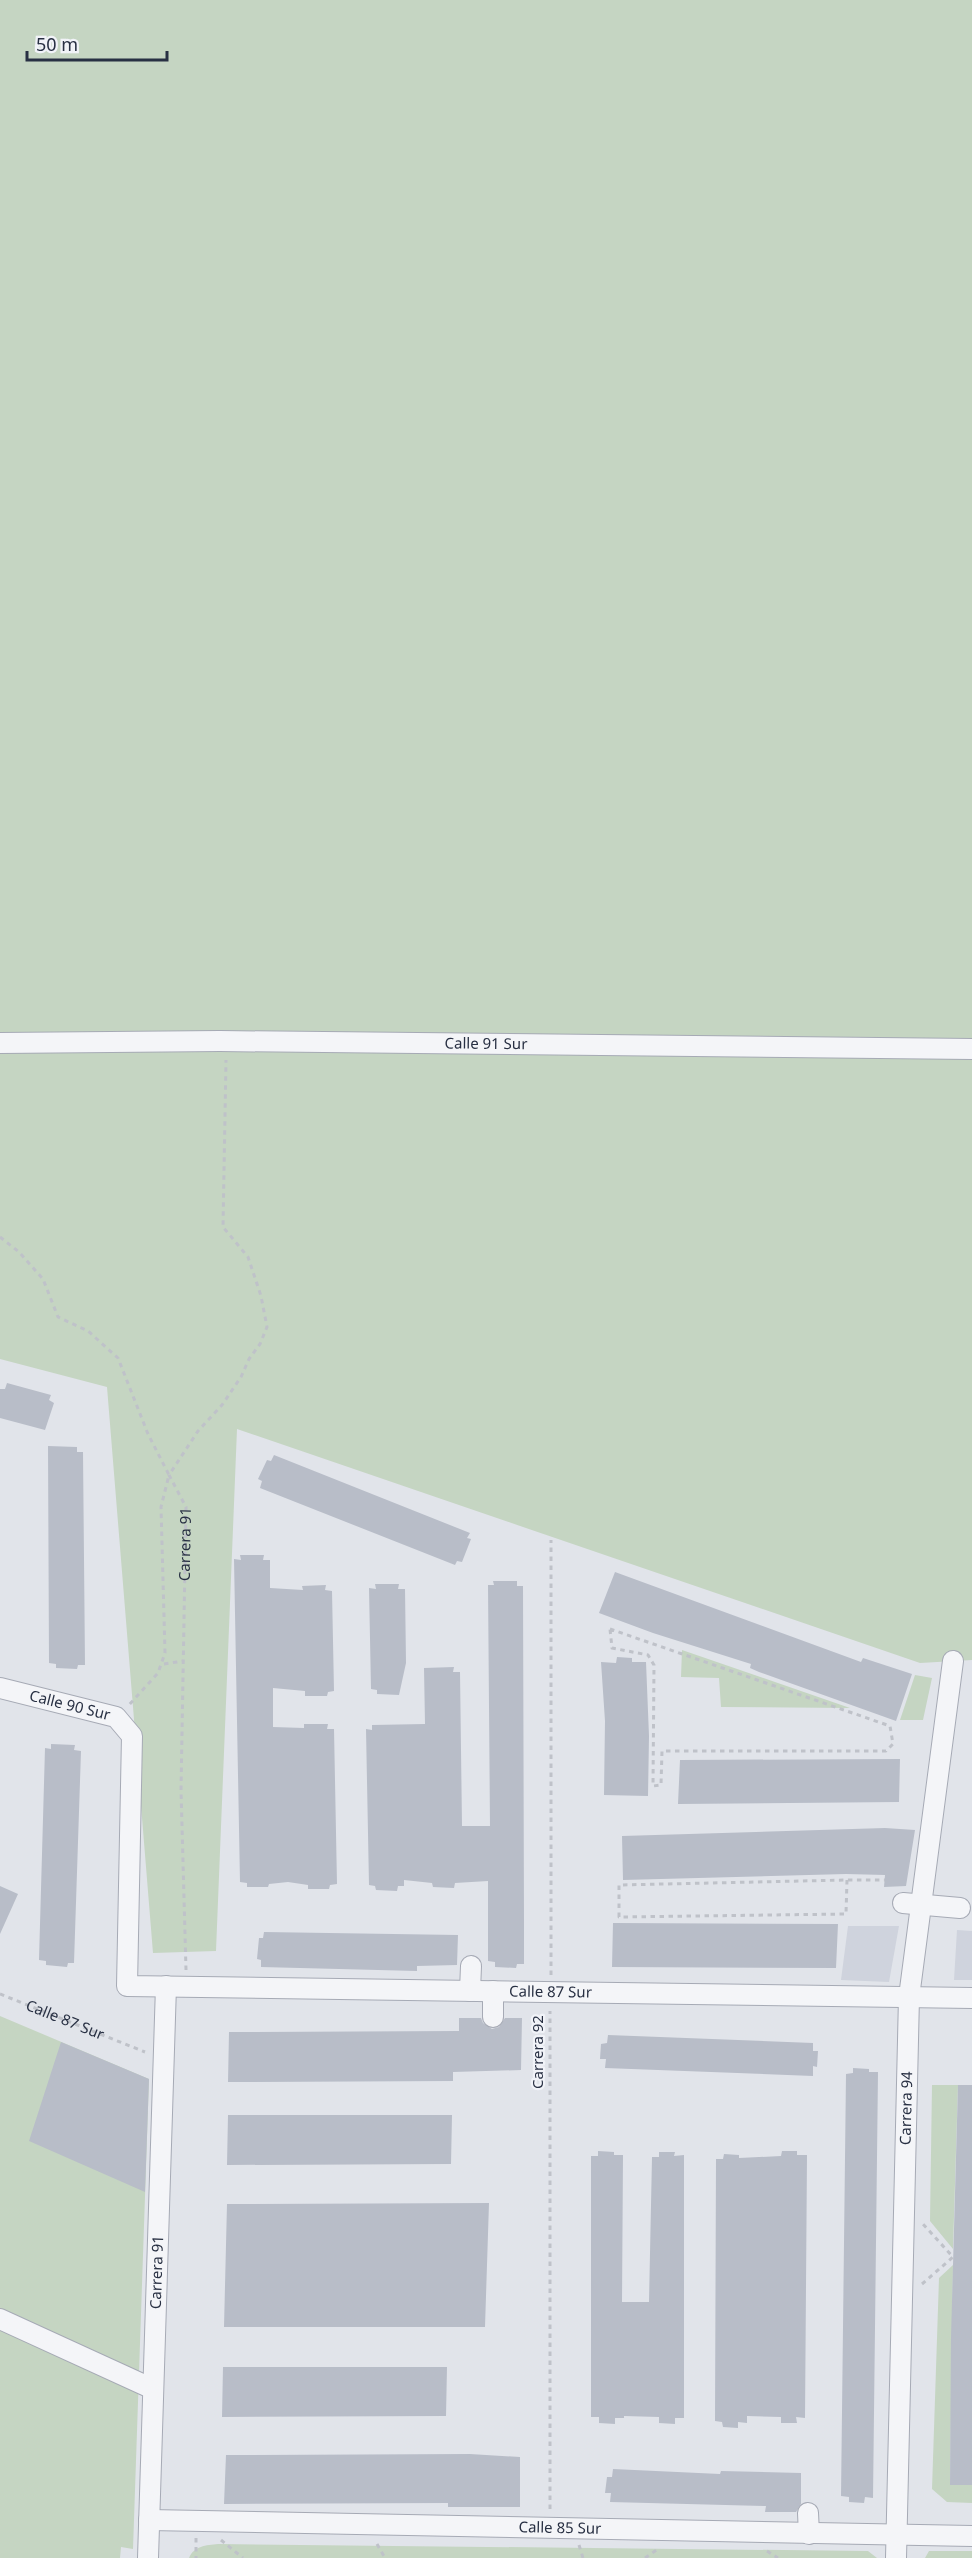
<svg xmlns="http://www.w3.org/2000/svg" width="972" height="2558" font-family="'Noto Sans',sans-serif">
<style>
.built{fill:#cfd3dd}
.green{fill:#c5d5c2}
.building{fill:#b8bdc8}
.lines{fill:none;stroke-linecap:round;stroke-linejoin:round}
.minor-casing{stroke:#a6aab5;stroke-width:22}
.path{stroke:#bfc2c9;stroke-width:3;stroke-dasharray:4.5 4.5;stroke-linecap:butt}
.minor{stroke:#f4f5f8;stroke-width:20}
.labels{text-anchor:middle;stroke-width:4.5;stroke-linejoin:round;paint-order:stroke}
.street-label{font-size:15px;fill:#283043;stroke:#f1f3f8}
</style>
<rect width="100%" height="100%" fill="#e1e4ea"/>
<path class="built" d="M848 1926H899L889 1982 841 1980Z
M957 1930 972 1931V1980H954Z"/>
<path class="green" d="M0 0H972V1660L920 1663 237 1429 216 1951 153 1953 107 1387 0 1359Z
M682 1650 850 1708 721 1707 719 1678 681 1677Z
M915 1675 932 1678 923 1720H900Z
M0 2016 149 2079 133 2549 121 2547 120 2558H0Z
M932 2085H958L953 2249 930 2221Z
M953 2265 950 2484 972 2485V2503L947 2502 932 2489 939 2278Z
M218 2544 868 2551 877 2558H189C194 2546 206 2545 218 2544Z
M929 2551H972V2558H925Z"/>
<path class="building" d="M7 1383 51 1395 49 1400 54 1403 45 1430 0 1418V1389H5Z
M48 1446 77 1447V1452H83L85 1665H78L77 1669 56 1668V1664L49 1663Z
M274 1455 470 1533 467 1538 471 1539 462 1562 457 1561 455 1565 260 1488 262 1481 258 1479 267 1460 271 1461Z
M240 1555H264L263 1560H270V1588L303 1590 302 1586 326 1585 325 1590 332 1591 334 1691 328 1692 327 1696H305V1691L273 1688V1727L304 1728V1724H328L327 1729H334L337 1884 330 1885 329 1889H308V1885L288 1882 269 1884 268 1887H247V1883L240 1882 234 1559 241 1560Z
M615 1572 861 1662 863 1658 912 1674 896 1721 759 1672 750 1668 751 1664 653 1633 599 1613Z
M493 1581H517V1586H523L524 1921V1964H517L516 1968 495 1967V1962L488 1961V1881L455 1883 454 1888 433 1887 432 1883 404 1880V1886H398L397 1891 376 1890 375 1886 369 1885 366 1729 372 1730V1725L425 1724 424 1668 454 1667 453 1672H460L462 1826H490L488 1585H494Z
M375 1584H399L398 1589H405L406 1663 399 1695 377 1694V1690L371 1689 369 1588 376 1589Z
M617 1657 632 1658V1662H646L649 1736 648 1796 604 1795 605 1721 601 1662 616 1663Z
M51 1744 75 1745 74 1750 81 1751 74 1963H68L67 1967 46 1965V1961L39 1960 45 1748 51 1749Z
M900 1759 899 1802 678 1804 680 1760Z
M885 1828 915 1830 906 1886 884 1887 885 1875 846 1874 623 1880 622 1836Z
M0 1886 18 1894 0 1934Z
M613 1923 838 1924 836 1968 612 1967Z
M264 1932 458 1935 457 1965 417 1966V1971L261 1967V1960L257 1959 259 1938H263Z
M459 2018H481L483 2023 492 2029 499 2027 505 2018H522L521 2070 453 2072V2081L228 2082 229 2032 459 2031Z
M608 2035 813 2043V2051H818L817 2067 813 2066V2076L605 2068 606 2059H600L601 2044 607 2043Z
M61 2042 149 2079 145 2192 29 2141Z
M853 2068 869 2069V2072H878L873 2498 865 2497 864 2503 849 2502V2497L841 2496 846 2074 853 2073Z
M958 2085H972V2485H950L951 2337Z
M228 2115H452L451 2164 227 2165Z
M598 2151 614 2152V2155H623L622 2302H649L652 2157H659V2152H675L674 2156 684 2155V2418H675V2424L659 2423V2417L624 2416V2418H615V2424L599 2423V2417H591V2156H598Z
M782 2151H797V2155H807L805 2418 796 2417 797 2423H781V2417L747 2416V2423L738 2422V2428L723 2427 722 2422 715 2421 716 2159H723L724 2154 739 2155V2158L781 2156Z
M489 2203 485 2327H224L227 2204Z
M223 2367H447L446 2416 222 2417Z
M470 2454 520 2457V2507H448V2503L224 2504 226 2455Z
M613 2469 720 2474 721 2471 801 2473V2504L796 2512H765L766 2506 610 2502 611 2493H605L607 2477H612Z"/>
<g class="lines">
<g class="minor-casing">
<g id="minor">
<path id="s3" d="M0 1043 220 1041 972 1049"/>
<path id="s4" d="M0 1688 116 1717 132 1736 127 1986 972 1998"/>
<path d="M903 1903 960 1908"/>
<path d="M470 1991 471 1966"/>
<path d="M493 1991V2017"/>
<path d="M0 2319 153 2389"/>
<path d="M808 2513 809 2534"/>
<path id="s5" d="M149 2520 972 2536"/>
<path id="s6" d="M148 2558 166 1986"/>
<path id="s7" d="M896 2558 909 1997 953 1661"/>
</g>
</g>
<g class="path">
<path d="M0 1237 19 1252 43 1279 58 1317 88 1331 118 1358 148 1434 169 1475 161 1507 165 1653 158 1673 128 1706"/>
<path d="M610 1629 890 1726 893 1744 886 1751H662L661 1785 653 1786 654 1665 648 1655 612 1648Z"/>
<path d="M164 1664 183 1661"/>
<path d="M847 1880 846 1914 619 1917V1885L847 1880H885"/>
<path id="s1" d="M186 1970 181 1790 186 1507 169 1475 198 1431 222 1405 241 1377 249 1359 260 1344 267 1327 261 1296 248 1257 223 1227 226 1060"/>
<path d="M551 1975V1540"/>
<path id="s2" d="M0 1994 145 2052"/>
<path d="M922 2284 953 2257 923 2224"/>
<path d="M550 2509V2011"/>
<path d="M196 2538V2558"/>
<path d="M221 2540 243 2558"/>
<path d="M377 2544 385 2558"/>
<path d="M579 2545 583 2558"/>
<path d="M767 2551 778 2558"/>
<path d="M645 2558 658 2549"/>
</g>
<use href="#minor" class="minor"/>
</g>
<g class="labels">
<g class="street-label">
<text dy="5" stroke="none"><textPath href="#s3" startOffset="486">Calle 91 Sur</textPath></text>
<text dy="5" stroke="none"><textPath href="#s1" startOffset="426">Carrera 91</textPath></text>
<text dy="5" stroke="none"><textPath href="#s4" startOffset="72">Calle 90 Sur</textPath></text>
<text dy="5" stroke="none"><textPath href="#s4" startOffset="818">Calle 87 Sur</textPath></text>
<text dy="5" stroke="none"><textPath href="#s2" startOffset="70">Calle 87 Sur</textPath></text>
<text transform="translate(538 2052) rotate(-90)" y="5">Carrera 92</text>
<text dy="5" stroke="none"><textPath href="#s7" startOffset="450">Carrera 94</textPath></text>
<text dy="5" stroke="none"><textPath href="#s6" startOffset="286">Carrera 91</textPath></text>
<text dy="5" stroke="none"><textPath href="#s5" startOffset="411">Calle 85 Sur</textPath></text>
</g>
</g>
<path d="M27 51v9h140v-9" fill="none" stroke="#283043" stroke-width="3"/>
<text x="36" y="51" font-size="18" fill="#283043" stroke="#f1f3f8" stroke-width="4.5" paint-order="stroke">50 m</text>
</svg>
